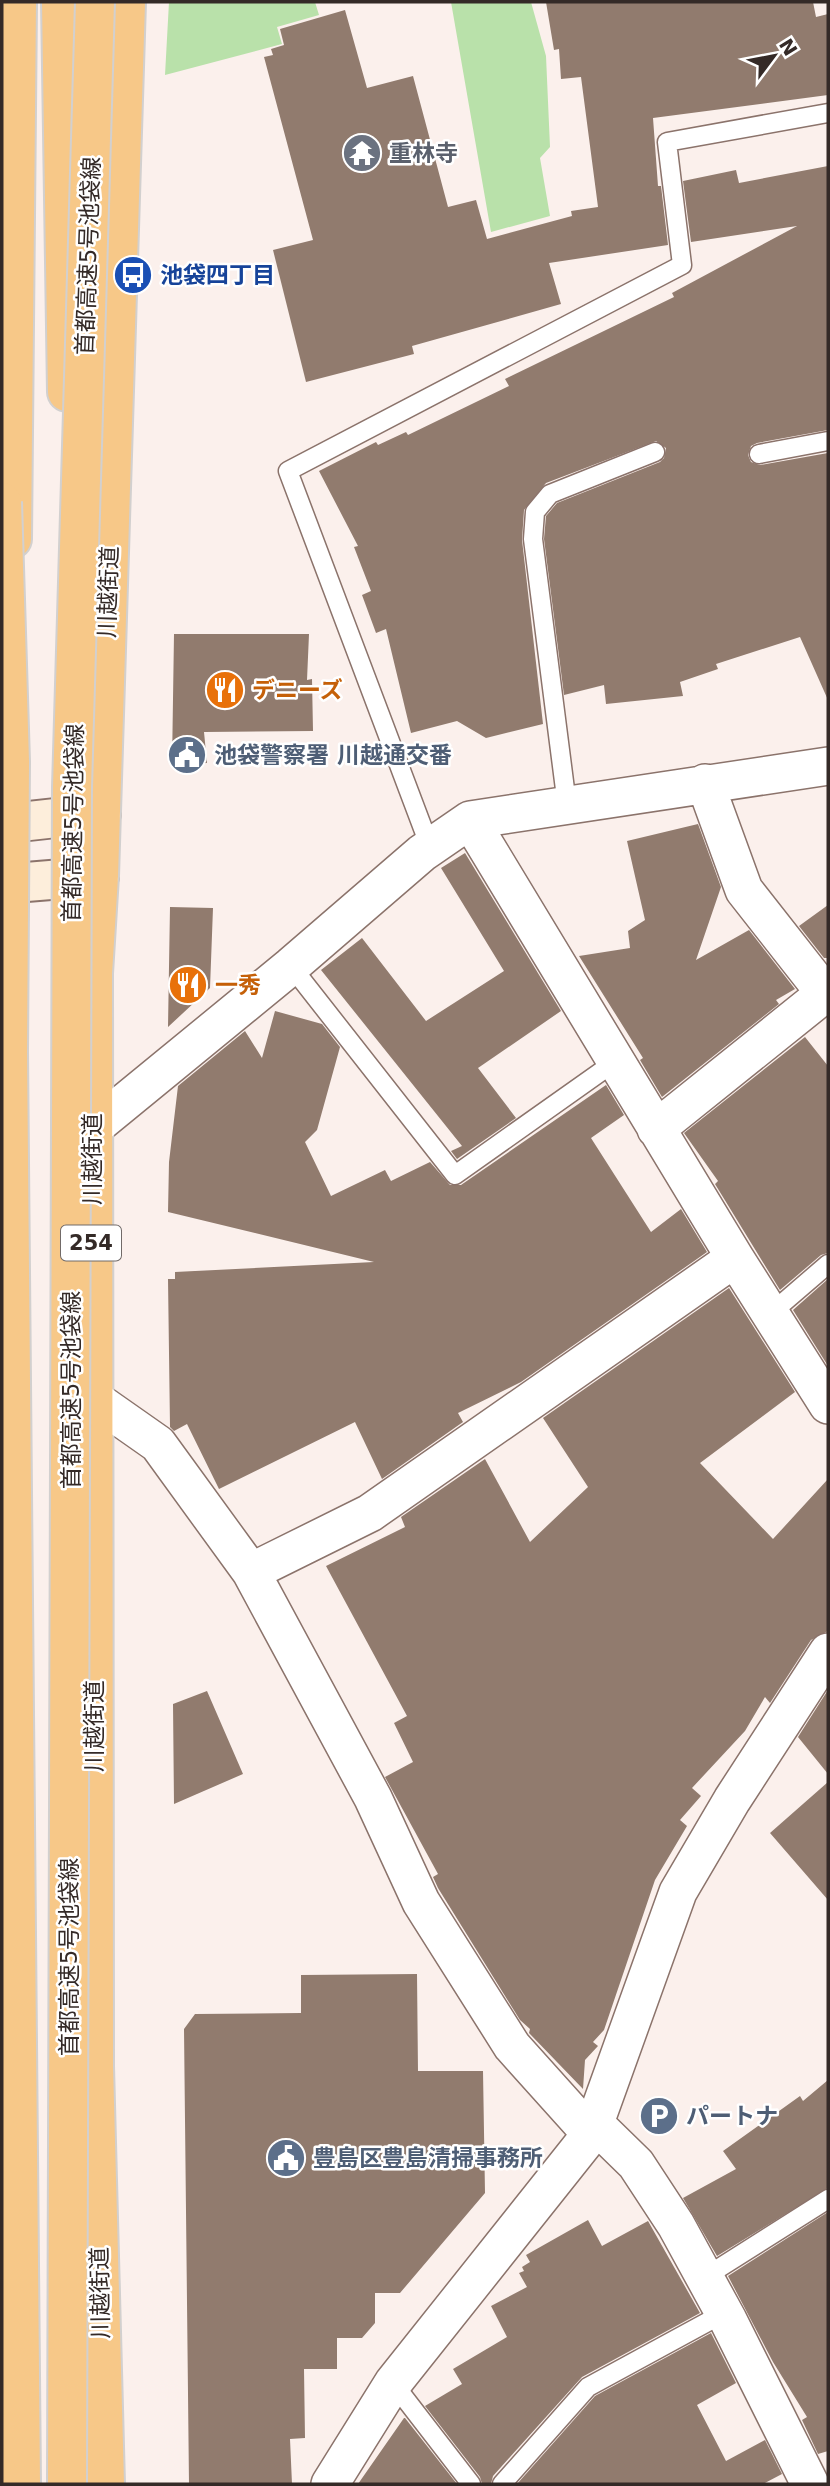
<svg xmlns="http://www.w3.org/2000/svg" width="830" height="2486" font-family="'DejaVu Sans','Noto Sans JP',sans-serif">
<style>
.green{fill:#b9e1aa}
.building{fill:#917b6e}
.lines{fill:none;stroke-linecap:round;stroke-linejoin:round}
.lane-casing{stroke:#8b736b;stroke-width:21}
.street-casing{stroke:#8b736b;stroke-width:40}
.secondary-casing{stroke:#8b736b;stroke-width:42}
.highway-casing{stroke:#d2d0cf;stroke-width:42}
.lane{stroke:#fff;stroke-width:18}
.street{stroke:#fff;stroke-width:37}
.secondary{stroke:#fdeedb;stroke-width:38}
.highway{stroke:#f7c888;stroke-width:38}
.highway-bridge-casing{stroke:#d2d0cf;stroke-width:42;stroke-linecap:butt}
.highway-bridge{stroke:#f7c888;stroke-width:38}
.labels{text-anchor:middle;stroke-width:5;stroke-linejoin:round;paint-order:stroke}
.shield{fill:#fff;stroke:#716a68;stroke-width:2}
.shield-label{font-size:21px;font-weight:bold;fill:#342a27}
.worship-label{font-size:23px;font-weight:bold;fill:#5b616d;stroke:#fff;text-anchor:start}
.street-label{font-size:23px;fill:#342a27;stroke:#fff}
.transit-label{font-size:23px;font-weight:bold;fill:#164399;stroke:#fff;text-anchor:start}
.food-label{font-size:23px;font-weight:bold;fill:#c56008;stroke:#fff;text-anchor:start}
.service-label{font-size:23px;font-weight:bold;fill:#4e5e75;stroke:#fff;text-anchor:start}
</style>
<rect width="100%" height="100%" fill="#fbf0ec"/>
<path class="green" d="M169 2H315L319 15 277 27 282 44 165 75Z
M451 2H531L546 56 550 147 540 158 550 216 491 232Z"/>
<path class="building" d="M546 2H813L816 17 828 14V95L653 118 658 186H661L668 245 549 263 561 304 412 346 414 354 306 382 273 250 313 240 264 57 273 55 271 49 284 45 280 29 345 10 367 88 413 76 448 207 476 200 487 239 572 216 571 211 598 207 581 77 561 79 559 49 554 50Z
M828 166V430L757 443 751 446 748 455 751 462 760 465 828 453V700L800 637 716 664 718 669 680 682 683 696 606 704 604 685 564 695 544 539 546 516 557 503 660 462 664 458 666 448 656 441 546 483 524 510 522 540 543 724 486 738 457 721 411 733 386 629 376 633 362 595 371 591 354 547 358 546 319 471 376 442 378 445 406 432 408 435 509 386 505 379 674 297 672 293 797 226 691 242 683 181 736 170 739 183Z
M174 634H309L307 680 312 679 313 731 204 732 207 763 172 765Z
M698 824 721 887 696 960 749 930 795 989 776 1000 779 1004 662 1097 640 1060 643 1058 579 956 630 948 628 931 645 920 627 841Z
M465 853 561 1011 478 1068 516 1118 457 1159 451 1151 462 1146 321 970 362 938 426 1021 504 971 441 868Z
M828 905V958H824L799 926Z
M170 907 213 908 210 988 168 1027Z
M275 1011 322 1024 340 1047 317 1130 305 1142 331 1196 385 1170 391 1181 430 1162 450 1185H461L606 1085 624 1115 591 1138 651 1232 681 1209 707 1252 521 1382 458 1413 463 1422 382 1479 355 1422 219 1489 187 1424 174 1431 170 1427 168 1279H175V1272L374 1262 168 1212 169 1162 178 1086 245 1031 262 1058Z
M805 1037 828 1066V1253L821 1255 780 1290 715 1184 718 1181 684 1133Z
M828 1279V1366L793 1310Z
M729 1288 795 1392 700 1463 773 1539 828 1479V1631L811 1640 770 1703 765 1697 745 1731 692 1788 701 1796 680 1820 687 1826 655 1880 604 2030 593 2042 598 2046 585 2060 583 2089 529 2033 530 2029 520 2020 438 1888 433 1877 438 1874 385 1777 413 1762 394 1723 407 1716 326 1566 405 1527 401 1517 485 1459 530 1542 588 1487 543 1418Z
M828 1690V1774L798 1737Z
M207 1691 243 1774 174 1804 173 1704Z
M828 1782V1900L770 1833Z
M417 1974 418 2071H483L485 2193 400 2293H375V2323L362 2338H337V2369H304L305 2438 290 2439 292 2484H189L184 2029 195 2014 301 2013V1975Z
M828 2080V2188L717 2256 683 2198 736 2169 723 2151 800 2096 803 2101Z
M828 2212V2451L818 2454 802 2420 807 2417 773 2362 728 2276Z
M588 2220 602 2246 648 2221 700 2313 582 2377 493 2476 491 2484H482L480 2477 425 2406 462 2384 453 2369 507 2337 491 2306 527 2287 519 2273 524 2271 522 2267 530 2262 526 2255Z
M711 2333 736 2383 697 2405 726 2461 765 2440 782 2474 763 2484H517L595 2396Z
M404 2418H405L457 2484H358Z"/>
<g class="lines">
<g class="lane-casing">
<path id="lane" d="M759 454 828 441
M567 805 533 539 535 512 550 494 655 452
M430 847 288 471 682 265 667 142 828 113
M291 966 455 1175 616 1061
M770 1314 828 1264
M705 2277 828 2199
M393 2383 471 2484
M502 2484 588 2387 724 2313"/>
</g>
<g class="street-casing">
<path id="street" d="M705 783 744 890 828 997
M470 820 735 1258 828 1405
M92 1129 291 966 422 853 470 820 828 766
M656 1129 828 991
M91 1397 158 1444 251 1572 373 1798 421 1902 512 2046 591 2134
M251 1572 370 1513 735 1258
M595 2124 636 2164 676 2225 728 2320 810 2484
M330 2484 393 2383 591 2134 678 1892 732 1800 828 1652"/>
</g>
<g class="secondary-casing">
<path id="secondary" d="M2 824 101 813
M2 884 99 876"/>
</g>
<g class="highway-casing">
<path id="highway" d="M61 2 67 392
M12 539 17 2
M105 2484 94 2066 93 973 99 876 126 2"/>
</g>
<use href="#lane" class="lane"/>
<use href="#street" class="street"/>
<use href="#secondary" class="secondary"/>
<use href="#highway" class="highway"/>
<g class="highway-bridge-casing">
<path id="highway-bridge" d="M2 502 10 762 8 1051 21 2484
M67 2484 72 787 95 2"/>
</g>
<use href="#highway-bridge" class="highway-bridge"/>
</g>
<defs>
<g id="temple-disc" transform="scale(2.0125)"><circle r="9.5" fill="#6b7280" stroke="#fff"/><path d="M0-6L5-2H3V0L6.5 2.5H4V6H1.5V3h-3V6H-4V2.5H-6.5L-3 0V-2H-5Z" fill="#fff"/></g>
<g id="bus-disc" transform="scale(2.0125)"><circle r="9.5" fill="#1a4fb4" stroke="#fff"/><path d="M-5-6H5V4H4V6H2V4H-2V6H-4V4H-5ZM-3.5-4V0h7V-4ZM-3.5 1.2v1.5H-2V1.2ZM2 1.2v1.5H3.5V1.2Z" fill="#fff"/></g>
<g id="restaurant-disc" transform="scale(2.0125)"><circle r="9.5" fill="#e8710a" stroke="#fff"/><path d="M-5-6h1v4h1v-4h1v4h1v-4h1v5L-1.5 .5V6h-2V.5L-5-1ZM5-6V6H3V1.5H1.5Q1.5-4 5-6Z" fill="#fff"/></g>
<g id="civic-disc" transform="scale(2.0125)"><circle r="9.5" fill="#5c6f8a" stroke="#fff"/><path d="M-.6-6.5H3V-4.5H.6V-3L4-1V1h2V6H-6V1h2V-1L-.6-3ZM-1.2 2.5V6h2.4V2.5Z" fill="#fff"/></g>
<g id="parking-disc" transform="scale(2.0125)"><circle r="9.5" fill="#5c6f8a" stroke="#fff"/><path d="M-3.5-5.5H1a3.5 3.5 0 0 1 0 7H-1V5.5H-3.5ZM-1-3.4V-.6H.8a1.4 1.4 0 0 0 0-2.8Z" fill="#fff"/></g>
</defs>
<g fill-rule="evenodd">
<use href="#temple-disc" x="362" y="153"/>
<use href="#bus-disc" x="133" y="275"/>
<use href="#restaurant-disc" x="225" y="690"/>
<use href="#civic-disc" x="187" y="755"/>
<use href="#restaurant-disc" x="188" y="985"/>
<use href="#parking-disc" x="659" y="2116"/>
<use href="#civic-disc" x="286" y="2158"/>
</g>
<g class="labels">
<rect class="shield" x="61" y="1225.5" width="60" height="35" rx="5"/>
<g class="shield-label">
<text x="91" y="1250">254</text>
</g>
<g class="worship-label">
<text x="389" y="161">重林寺</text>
</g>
<g class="street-label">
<text transform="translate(88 256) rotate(-88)" y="8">首都高速5号池袋線</text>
<text transform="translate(108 592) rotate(-88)" y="8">川越街道</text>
<text transform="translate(73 823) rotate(-89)" y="8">首都高速5号池袋線</text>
<text transform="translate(92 1159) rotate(-90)" y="8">川越街道</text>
<text transform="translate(71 1390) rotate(-90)" y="8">首都高速5号池袋線</text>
<text transform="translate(94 1726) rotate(-90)" y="8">川越街道</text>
<text transform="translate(69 1957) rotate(-90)" y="8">首都高速5号池袋線</text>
<text transform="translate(100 2293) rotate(-91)" y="8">川越街道</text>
</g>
<g class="transit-label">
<text x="160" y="283">池袋四丁目</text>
</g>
<g class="food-label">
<text x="252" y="698">デニーズ</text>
<text x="215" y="993">一秀</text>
</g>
<g class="service-label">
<text x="214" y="763">池袋警察署 川越通交番</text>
<text x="686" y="2124">パートナ</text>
<text x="313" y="2166">豊島区豊島清掃事務所</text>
</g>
</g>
<rect width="830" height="2486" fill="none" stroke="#342a27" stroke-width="7"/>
<g transform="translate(774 56) rotate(58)" stroke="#ffffff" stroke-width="5" paint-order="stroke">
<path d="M0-5L12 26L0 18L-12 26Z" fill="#342a27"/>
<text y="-10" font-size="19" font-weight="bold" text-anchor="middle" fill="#342a27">N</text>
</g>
</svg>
